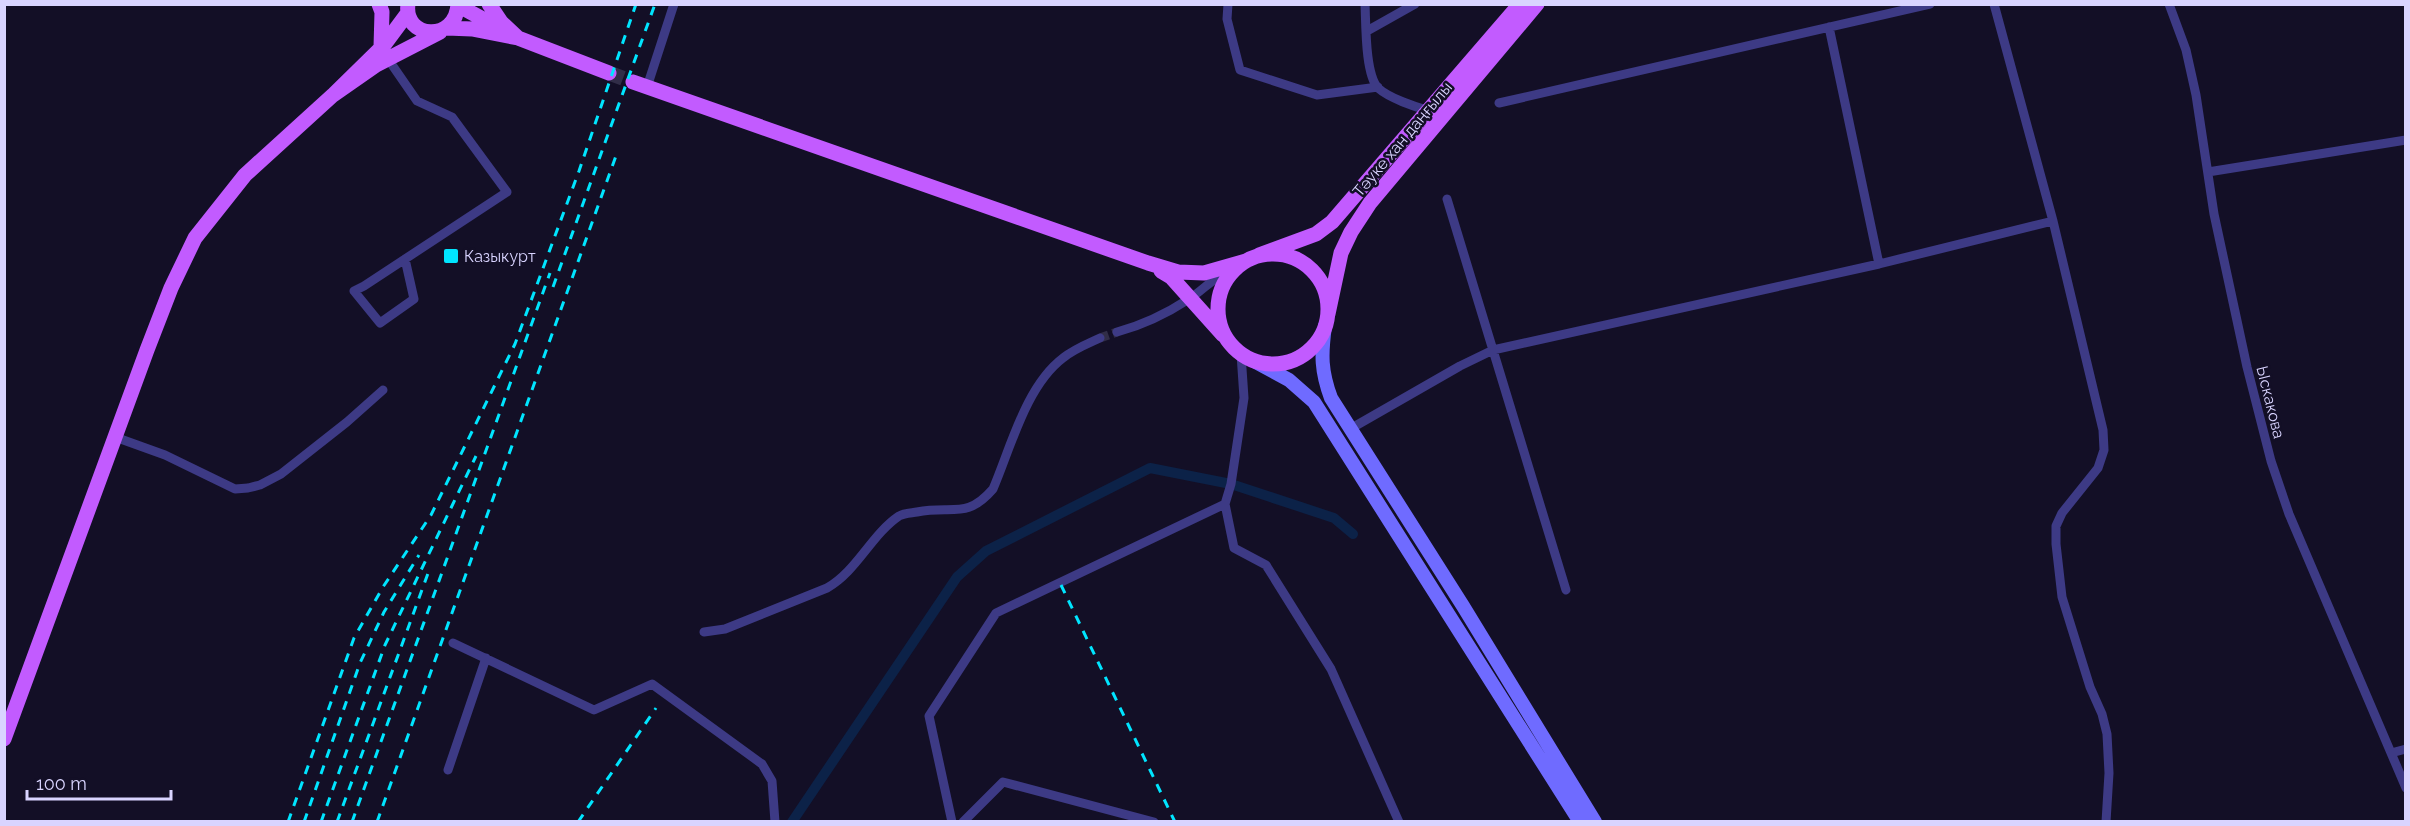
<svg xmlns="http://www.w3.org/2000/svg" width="2410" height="826" font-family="Raleway,sans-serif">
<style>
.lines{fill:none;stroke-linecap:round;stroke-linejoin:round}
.canal{stroke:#0c2248;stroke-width:10}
.street-tunnel{stroke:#312d47;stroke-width:9;stroke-dasharray:9 4.5;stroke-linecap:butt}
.primary-tunnel{stroke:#312d47;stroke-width:15;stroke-dasharray:15 8;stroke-linecap:butt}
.street{stroke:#3d3a85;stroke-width:9}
.secondary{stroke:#6f6bff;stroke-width:14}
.primary{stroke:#c25bff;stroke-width:15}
.rail{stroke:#00e5ff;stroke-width:3;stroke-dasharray:9 8;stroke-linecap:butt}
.poi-dot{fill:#00e5ff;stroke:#130f26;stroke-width:2}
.labels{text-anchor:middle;stroke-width:5;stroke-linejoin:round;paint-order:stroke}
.street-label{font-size:16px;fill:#d9d4ff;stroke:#130f26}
.poi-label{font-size:16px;fill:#d9d4ff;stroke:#130f26;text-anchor:start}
</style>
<rect width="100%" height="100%" fill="#130f26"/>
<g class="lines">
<path class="canal" d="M792 822 957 577 986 551 1150 468 1231 484 1334 518 1353 534"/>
<path class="street-tunnel" d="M1100 338 1117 332"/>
<path class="primary-tunnel" d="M609 73 633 82"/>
<path class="street" d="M1228 4 1227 19 1240 70 1317 95 1378 87
M1365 4C1366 24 1365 74 1378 88 1389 98 1415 107 1430 111
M1994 4 2053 221 2103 430 2104 450 2098 468 2062 513 2056 526V544L2062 597 2090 687 2102 714 2107 734 2109 773 2106 822
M2169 4 2186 50 2196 95 2214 214 2247 367 2271 461 2289 514 2406 788
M1829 27 1879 264
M1367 31 1415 4
M388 59 417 101 452 117 507 192 364 286 354 291 380 323 414 299 405 259
M647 87 674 4
M1499 103 1930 4
M2208 172 2406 140
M1447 199 1566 590
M1117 332C1143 325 1166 314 1189 299 1202 291 1213 278 1227 272
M1350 429 1460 366 1493 350 1879 264 2053 221
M115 437 165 455 235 489 248 488 260 485 281 474 347 422 383 390
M1225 504 1234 548 1266 565 1331 669 1399 822
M704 632 725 629 827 588C857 571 871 535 899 516 904 513 912 513 917 512 953 505 966 520 993 489 1011 447 1026 386 1063 358 1074 349 1087 344 1100 338
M453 643 594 710 652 684 762 764 772 781 775 822
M2391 753 2406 749
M448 770 486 658
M952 822 929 716 996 613 1225 504 1231 484 1244 398 1241 354
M963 822 1003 782 1154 822"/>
<path class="secondary" d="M1325 326C1321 355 1321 371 1331 398L1463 606 1595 822
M1254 361 1289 380 1314 402 1580 822"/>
<path class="primary" d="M379 4 382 12 381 47
M408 4C403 39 456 43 458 4
M489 4 501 22 518 38 609 73
M407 14 384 45 333 95 376 65 440 32
M447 28 472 29 518 38 459 6
M633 82 1148 263 1178 272 1204 273 1246 261
M1218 309a55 55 0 1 1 110 0a55 55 0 1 1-110 0Z
M1259 255 1316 234 1332 222 1520 4
M1161 271 1171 277 1223 335
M1328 314 1341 253 1351 232 1370 203 1537 4
M4 739 147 350 171 288 195 238 245 175 333 95"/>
<path class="rail" d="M553 287 655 4
M1061 585 1175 822
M288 822 354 638 383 587 431 515 515 344 579 171 636 4
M304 822 360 663 384 612 419 555
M321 822 385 645 476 456
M337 822 430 568
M352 822 550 273
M377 822 617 153
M578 822 656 708"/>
</g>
<rect class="poi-dot" x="443" y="248" width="16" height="16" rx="3"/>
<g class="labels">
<g class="street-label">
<text transform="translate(1402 139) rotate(-50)" y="6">Тәуке хан даңғылы</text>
<text transform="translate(2271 402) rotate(76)" y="6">Ыскакова</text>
</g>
<g class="poi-label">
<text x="464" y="262">Казыкурт</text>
</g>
</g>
<rect width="2410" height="826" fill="none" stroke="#d9d4ff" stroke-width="12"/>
<path d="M27 790v9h144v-9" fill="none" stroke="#d9d4ff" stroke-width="3"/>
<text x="36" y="790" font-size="18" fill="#d9d4ff" stroke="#130f26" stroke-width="4.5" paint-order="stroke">100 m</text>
</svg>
